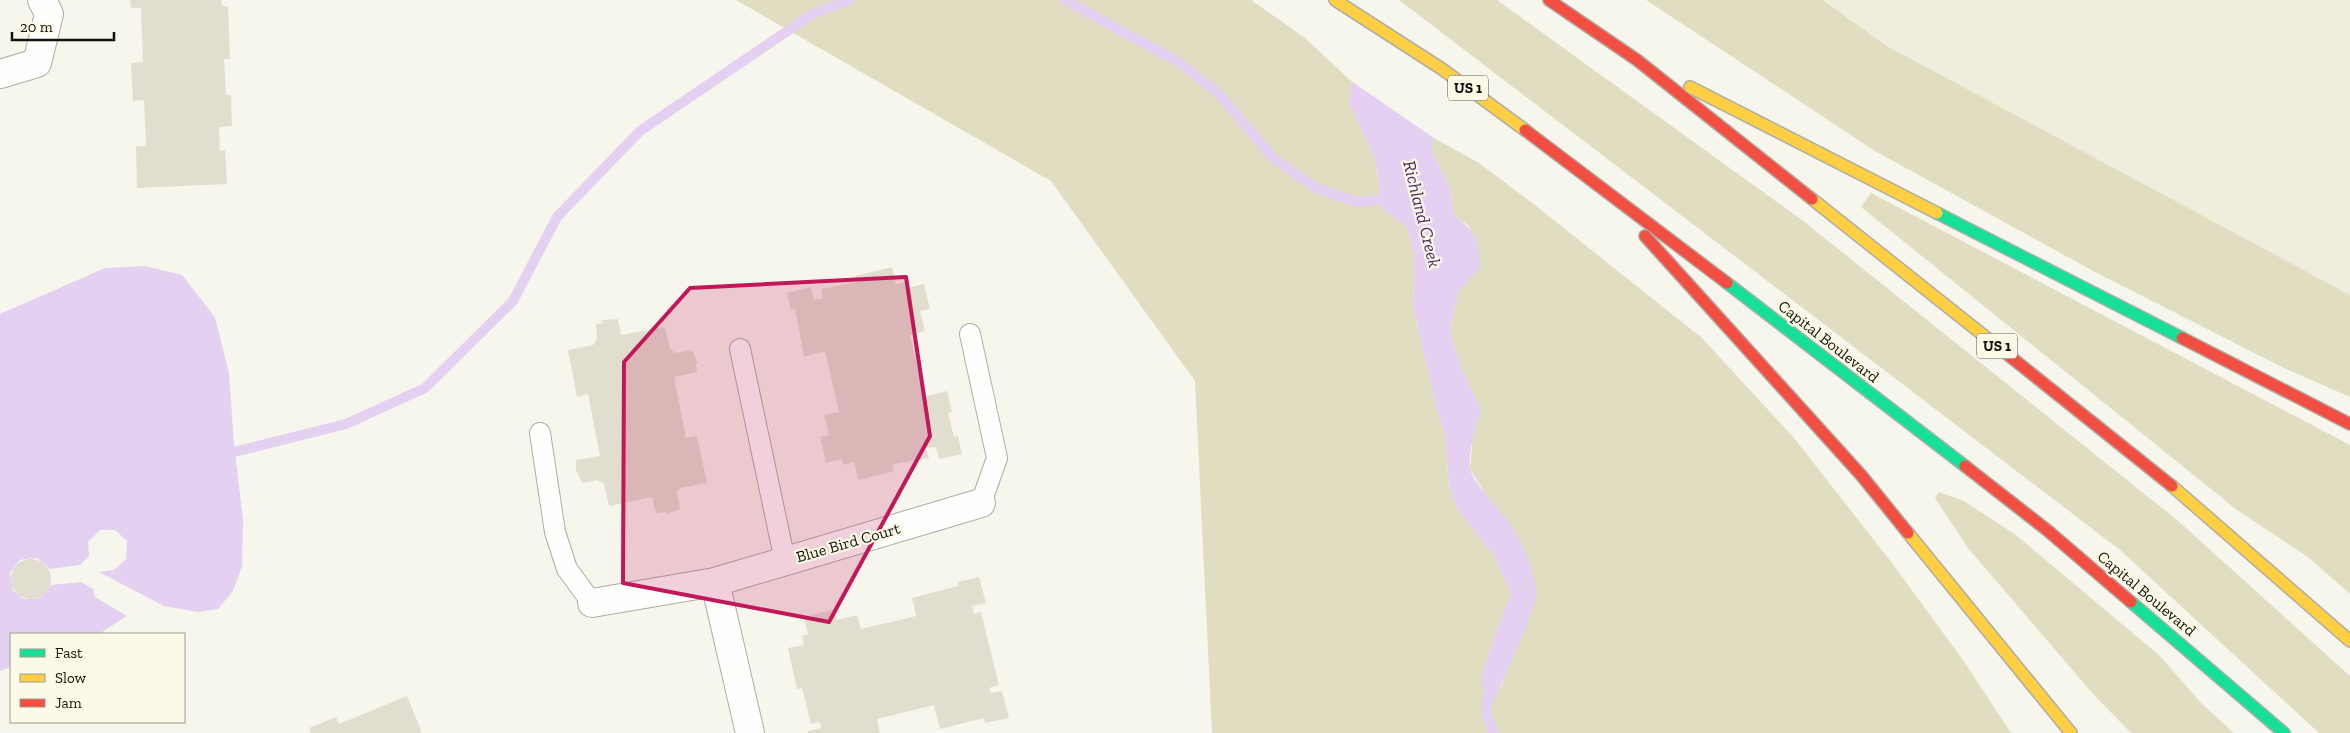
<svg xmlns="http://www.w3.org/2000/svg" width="2350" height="733" font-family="'Zilla Slab',serif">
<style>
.built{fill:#efeddb}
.green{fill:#e0ddc1}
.water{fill:#e4d1f2;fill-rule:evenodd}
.pier{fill:#f7f6ec;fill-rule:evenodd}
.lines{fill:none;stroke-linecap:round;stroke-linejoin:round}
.stream{stroke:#e4d1f2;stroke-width:10}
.building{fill:#e1decf}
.lane-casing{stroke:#aeada6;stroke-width:22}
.street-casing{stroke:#aeada6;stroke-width:30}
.fast-casing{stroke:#aeada6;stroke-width:14}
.slow-casing{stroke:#aeada6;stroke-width:14}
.jam-casing{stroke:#aeada6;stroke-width:14}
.lane{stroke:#fefefc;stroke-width:20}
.street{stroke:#fefefc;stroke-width:28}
.fast{stroke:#16e098;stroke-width:11}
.slow{stroke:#ffcf43;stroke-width:11}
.jam{stroke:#f24e42;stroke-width:11}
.marked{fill:#c2185b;fill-opacity:0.2;stroke:#c2185b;stroke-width:4;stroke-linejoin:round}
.labels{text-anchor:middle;stroke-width:4.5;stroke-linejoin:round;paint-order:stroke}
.shield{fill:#fcf9e7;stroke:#58564c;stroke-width:1}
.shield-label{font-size:15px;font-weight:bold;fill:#11100a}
.street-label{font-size:16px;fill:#11100a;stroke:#fcf9e7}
.water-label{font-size:18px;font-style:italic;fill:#4d2a66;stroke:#fcf9e7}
</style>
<rect width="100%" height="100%" fill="#f7f6ec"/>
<path class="built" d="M1823 0H2350V295L1885 45Z"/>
<path class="green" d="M736 0H1251L1305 38 1351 81 1349 104 1375 158 1382 209 1407 227 1415 256 1413 307 1436 408 1445 435 1449 487 1459 512 1494 556 1511 594 1495 634 1481 678 1501 687 1536 593 1486 495 1470 469 1473 434 1481 409 1462 370 1450 332 1458 292 1479 268 1469 226 1453 214 1451 190 1432 151 1434 138 1479 163 1531 202 1702 338 1794 438 1892 563 1963 660 2011 733H1212L1195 381 1051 181Z
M1399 0H1497L1802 220 2177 520 2350 676V733H2319L2120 550Z
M1646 0H1823L1885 45 2350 295V397L2284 368 2095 272 1875 151Z
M1871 193 2350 445V594L2308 557 2237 510 1861 207Z
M1939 492 1964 501 2016 535 2160 656 2202 704 2234 733H2131L2093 694 1968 548 1935 498Z"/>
<path class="water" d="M1351 81 1434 138 1432 151 1451 190 1453 214C1475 231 1480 240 1480 268L1458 292 1450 332 1462 370 1481 409C1477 422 1467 456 1470 469 1473 482 1499 509 1508 521 1522 540 1533 567 1536 591 1538 608 1497 694 1487 714L1481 678 1495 634 1511 594 1494 556 1459 512 1449 487 1445 435 1436 408 1413 307 1415 256 1407 227 1382 209 1375 158 1349 104Z
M145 266 182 275 215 317 229 373 234 443 243 520 242 566 233 591 218 609 198 612 164 606 127 616 99 634H11V667L0 671V314L105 268ZM37 558 50 569 51 585 40 598 24 599 13 590 10 573 20 560Z"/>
<path class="pier" d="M100 530H115L127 541 126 559 114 570 99 572 164 606 127 616 95 597 93 589 81 582 51 585 40 598 24 599 13 590 10 573 20 560 37 558 50 569 80 565 89 556 88 542ZM37 561 47 570 48 584 39 596H25L16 589 13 574 22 562Z"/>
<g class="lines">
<path class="stream" d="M1065 0 1180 63 1219 94 1273 158 1314 187 1356 202 1393 199
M222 455 346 424 425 388 513 301 557 217 640 131 814 13 850 0
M1487 700V714L1493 733"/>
</g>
<path class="building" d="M130 0H221L222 6H228L230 59H224L226 95H231L232 126 219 127 220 151 225 150 227 184 137 188 136 146H146L144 100 133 101 131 63 143 62 141 8H131Z
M892 267 896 284 905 282 907 288 924 284 930 309 920 311 925 331 910 335 924 397 947 391 952 412 948 413 954 437 958 436 962 454 939 459 936 447 926 448 929 458 893 464 894 471 858 480 854 462 843 465 842 459 826 463 820 437 829 435 824 415 839 412 825 351 804 357 795 309 791 310 787 293 811 287 814 300 823 298 821 289 857 282 855 276Z
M618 319 621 335 665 327 670 349 676 353 692 350 698 364H696L697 372 674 377 686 438 697 436 707 483 680 488 677 492 680 509 666 514 665 512 656 513 652 497 609 506 604 484 598 480 582 483 576 470V460L600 456 588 394 577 397 568 350 593 345 597 339 596 324 603 323 602 320Z
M11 579a20 20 0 1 1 40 0a20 20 0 1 1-40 0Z
M979 577 986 603 972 606 974 614 981 612 999 685 989 688 991 693 1002 691 1009 718 985 723 984 718 940 729 934 705 877 719 880 733H808V731L821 728 820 722 811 724 802 688 797 689 788 648 804 645 802 636 808 634 804 617 835 609 837 620 857 615 861 629 916 616 912 598 958 586V582Z
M407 696 422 733H311L309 728 336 717 339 724Z"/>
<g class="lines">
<g class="lane-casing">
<path id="lane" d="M970 334 997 458 981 503
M740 349 785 561
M540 433 555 532 567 569 592 603"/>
</g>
<g class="street-casing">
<path id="street" d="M0 74 37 63 49 14 42 0
M592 603 715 582
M750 733 715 582 981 503"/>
</g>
<g class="fast-casing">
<path id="fast" d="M1937 213 2182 338
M1727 283 1965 466
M2131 602 2284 733"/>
</g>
<g class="slow-casing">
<path id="slow" d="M1335 0 1442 69 1525 130
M1690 87 1937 213
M1812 199 2007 354
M2172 486 2350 641
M1908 533 2071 733"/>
</g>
<g class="jam-casing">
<path id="jam" d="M1549 0 1637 60 1812 199
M1525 130 1727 283
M1645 236 1861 475 1908 533
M2182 338 2350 424
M2007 354 2172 486
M1965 466 2047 530 2131 602"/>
</g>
<use href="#lane" class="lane"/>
<use href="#street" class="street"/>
<use href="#fast" class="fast"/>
<use href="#slow" class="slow"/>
<use href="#jam" class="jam"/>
</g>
<path class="marked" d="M906 277 930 436 829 622 623 583 624 362 690 288Z"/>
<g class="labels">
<g class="shield">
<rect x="1448" y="75.5" width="40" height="25" rx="4"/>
<rect x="1977" y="333.5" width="40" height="25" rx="4"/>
</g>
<g class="shield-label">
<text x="1468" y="93">US 1</text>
<text x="1997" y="351">US 1</text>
</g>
<g class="street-label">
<text transform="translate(1829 341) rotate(38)" y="6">Capital Boulevard</text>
<text transform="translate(848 542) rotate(-16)" y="6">Blue Bird Court</text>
<text transform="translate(2147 593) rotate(40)" y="6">Capital Boulevard</text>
</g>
<g class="water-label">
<text transform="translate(1422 214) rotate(76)" y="6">Richland Creek</text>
</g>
</g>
<rect x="10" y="633" width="175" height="90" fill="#fcf9e7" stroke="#9e9c8f"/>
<rect x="20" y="649" width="25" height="8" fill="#16e098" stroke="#9e9c8f"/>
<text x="55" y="658" font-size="15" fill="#11100a">Fast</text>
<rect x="20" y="674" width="25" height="8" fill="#ffcf43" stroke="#9e9c8f"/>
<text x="55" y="683" font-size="15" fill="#11100a">Slow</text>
<rect x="20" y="699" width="25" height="8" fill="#f24e42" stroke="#9e9c8f"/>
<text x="55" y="708" font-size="15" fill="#11100a">Jam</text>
<path d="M12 32v8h102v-8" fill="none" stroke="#11100a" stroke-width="2.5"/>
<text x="20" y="32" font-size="15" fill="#11100a" stroke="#fcf9e7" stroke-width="4" paint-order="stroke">20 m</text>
</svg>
